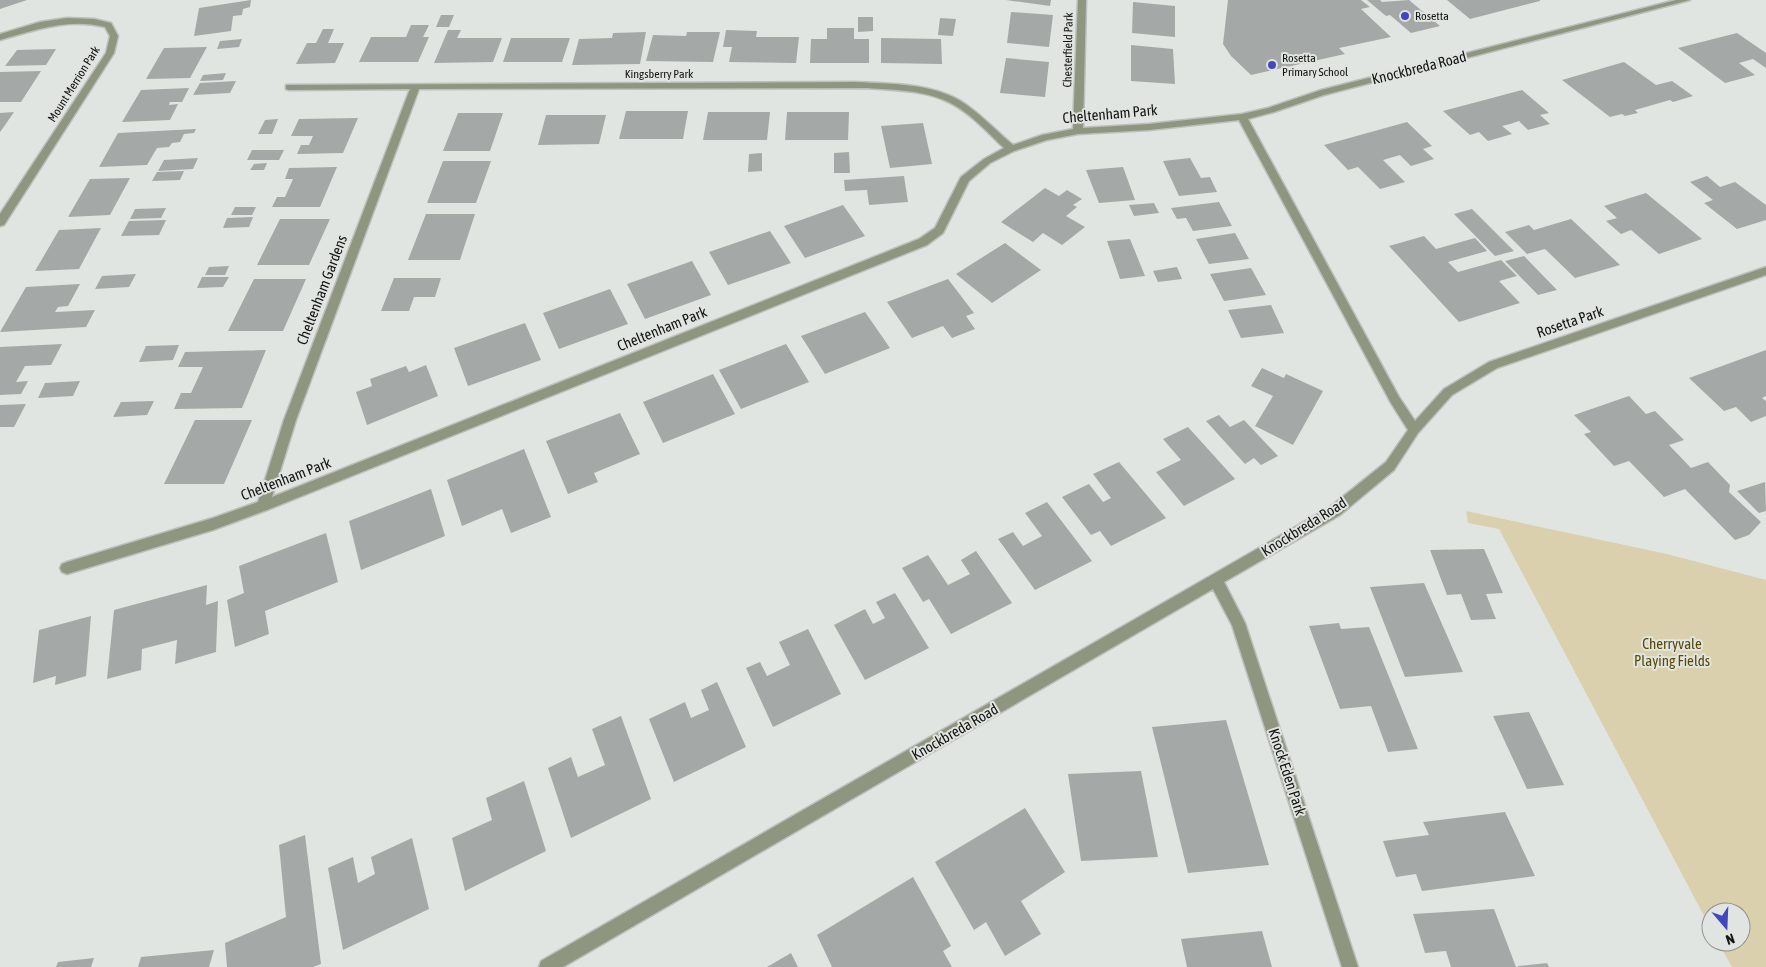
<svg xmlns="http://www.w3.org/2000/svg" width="1766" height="967" font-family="'Asap Condensed',sans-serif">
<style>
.green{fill:#dad0ad}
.building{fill:#a4a9a7}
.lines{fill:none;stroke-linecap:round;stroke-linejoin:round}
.minor-casing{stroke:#bcc0bc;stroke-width:3}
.minor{fill:#8f967f;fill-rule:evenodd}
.poi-dot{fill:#4247bc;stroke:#e1e5e1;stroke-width:2}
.labels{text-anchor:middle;stroke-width:4;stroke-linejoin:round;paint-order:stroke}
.far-poi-label{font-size:12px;fill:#131513;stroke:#e1e5e1;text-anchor:start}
.far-street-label{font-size:12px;fill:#131513;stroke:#e1e5e1}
.street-label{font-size:15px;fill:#131513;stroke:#e1e5e1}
.park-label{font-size:15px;fill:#594a04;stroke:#e1e5e1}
</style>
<rect width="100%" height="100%" fill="#e1e5e1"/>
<path class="green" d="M1466 511 1667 554 1766 580V967H1732L1718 942H1741V912H1711V929L1499 529 1468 523Z"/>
<path class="building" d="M0 0H27L0 9Z
M251 0 250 7 243 9 242 15 233 16 231 31 194 36 199 8Z
M1006 0H1051L1050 6Z
M1228 0H1361L1370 7 1361 9 1391 37 1339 48 1345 54 1251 75 1231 56 1223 44Z
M1367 0H1380L1382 2 1409 0 1440 26 1411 33 1390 15 1386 16Z
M1447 0H1540V1L1470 19Z
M1133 2 1175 6V37L1132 33Z
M1011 12 1053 15 1049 47 1007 43Z
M441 15H454L449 27H436Z
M858 17H873V31L858 32Z
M940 18 956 19 953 36 938 35Z
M411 25H429L423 37H429L418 62H359L371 37H406Z
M827 28H854V39H869V63H810L811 39H827Z
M323 29H334L328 43H344L335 63 296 64 307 43H316Z
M448 30H461L457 38H502L493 62 434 63Z
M726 30 757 31 756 37H799L796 63 729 62 732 47H723Z
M646 32 640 64 572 65 579 39 612 38 613 33Z
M687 32H720L713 62 646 61 653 35 686 36Z
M1737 33 1766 53V68L1753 59 1739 63 1755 75 1725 83 1678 48Z
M511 38H570L562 62H503Z
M881 38 941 39 942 64 881 63Z
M242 39 239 47 217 49 220 41Z
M1131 45 1173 49 1175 84 1131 81Z
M207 47 190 78 146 79 164 48Z
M56 49 46 65 5 66 17 50Z
M1006 58 1049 62 1045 97 1000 93Z
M1624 62 1656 85 1672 81 1693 96 1673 102 1670 100 1635 110 1638 113 1625 116 1622 114 1610 117 1562 80Z
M41 71 21 102H0V72Z
M226 73 223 80 200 81 203 75Z
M236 81 230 93 193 95 200 83Z
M189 88 182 102H170L169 105 178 104 170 120 122 122 141 90Z
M1522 90 1549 113 1540 115 1550 124 1528 130 1519 121 1510 124 1502 126 1512 134 1488 141 1479 132 1470 135 1443 111Z
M626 111H688L683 139H619Z
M14 112 3 128 0 132V113Z
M708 112H770L767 140H703Z
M787 112H849L848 140H785Z
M458 113H503L490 151H443Z
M546 115H606L599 144 538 145Z
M358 118 343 153 297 154 301 145H309L313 136H291L299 119Z
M278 119 272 134H258L265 120Z
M1407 122 1432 146 1423 149 1434 159 1411 166 1400 155 1383 160 1405 182 1380 189 1358 167 1348 170 1324 145Z
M923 123 932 164 890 168 881 126Z
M196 129 194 133 184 134 180 142 172 143 169 147 157 148 147 165 99 167 118 133Z
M252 150H284L279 160H247Z
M849 152 850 173H834V153Z
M762 153V171L748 172 749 154Z
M198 158 193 169 158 171 164 160Z
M1190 158 1201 178 1210 177 1217 192 1179 196 1163 161Z
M443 161H491L476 203H427Z
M267 163 264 170H250L254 164Z
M337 167 320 207H272L277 197H285L293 179H285L289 168Z
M1123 167 1135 200 1099 203 1086 170Z
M184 171 180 180 152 181 157 172Z
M904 176 908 202 869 205 867 190 845 191 844 180Z
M1707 176 1720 187 1735 182 1766 205V220L1737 229 1704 203 1713 200 1690 182Z
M130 178 110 215 68 217 90 179Z
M1045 188 1059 196 1067 190 1082 199 1073 205 1077 207 1066 216 1085 227 1062 245 1043 233 1033 242 1001 222Z
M1646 193 1702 239 1659 254 1631 230 1621 234 1606 221 1617 218 1604 206Z
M1219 202 1232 226 1193 231 1186 218 1177 219 1171 208Z
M1154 203 1159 213 1134 216 1129 205Z
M843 205 865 236 805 258 784 226Z
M235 207H256L252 215H231Z
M166 208 161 218 130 219 135 209Z
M1472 209 1514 251 1495 256 1454 214Z
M426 214H475L460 260H408Z
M253 217 249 227 223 228 227 218Z
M280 219H330L309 265H257Z
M1571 219 1620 265 1575 278 1545 249 1527 254 1505 232 1529 225 1534 230Z
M166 220 159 235 121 236 129 221Z
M101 228 79 269 35 271 59 230Z
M770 231 791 263 728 285 709 252Z
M1235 233 1249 259 1209 264 1196 239Z
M1424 236 1436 249 1475 238 1487 251 1448 262 1458 272 1501 260 1517 276 1499 281 1520 303 1459 322 1389 246Z
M1130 239 1145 276 1120 279 1107 241Z
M1005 243 1041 270 992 303 956 274Z
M1524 256 1557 290 1538 295 1505 261Z
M692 261 711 295 645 319 627 284Z
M229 266 225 275H205L209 267Z
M1177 267 1182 279 1158 282 1153 271Z
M1251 268 1266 295 1224 301 1210 274Z
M136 274 129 287 95 289 102 276Z
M202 277H229L223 287 197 288Z
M394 278H441L435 297H414L409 311H381Z
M254 279H306L283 331H228Z
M948 279 974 313 966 316 975 329 952 338 943 326 912 338 887 302Z
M80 284 68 306 58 307 55 312 95 310 86 327 0 332 26 287Z
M610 289 628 324 559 349 543 313Z
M1271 305 1284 333 1241 338 1228 310Z
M865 312 890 348 825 374 801 336Z
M525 323 541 360 468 386 454 348Z
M62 344 51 365 25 366 16 382 28 381 21 394 0 395V347Z
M786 344 809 382 741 409 719 370Z
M179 345 173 360 139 362 146 346Z
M266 350 242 408 174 409 181 393H191L203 367H178L185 352Z
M1766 350V396L1762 398 1766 401V416L1751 422 1736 407 1724 411 1689 378Z
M426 365 438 396 367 425 356 392 372 386 370 379 406 366 409 372Z
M1262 368 1284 378 1286 374 1323 391 1293 445 1255 426 1273 396 1251 386Z
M713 374 735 414 663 443 643 402Z
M80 381 73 396 38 398 45 383Z
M1629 396 1646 414 1655 411 1684 440 1669 445 1691 468 1708 462 1730 485 1729 492 1761 522 1749 535 1735 540 1685 489 1664 497 1629 461 1614 466 1584 434 1591 432 1574 415Z
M154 401 147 415 113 417 121 402Z
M26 404 14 427H0V405Z
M620 413 640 454 594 473 598 482 568 494 546 441Z
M1219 415 1230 427 1244 420 1278 456 1261 465 1254 458 1245 464 1206 421Z
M195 420H252L224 484H164Z
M1188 427 1235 479 1184 506 1156 472 1181 460 1163 439Z
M524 449 551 517 511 533 502 509 462 526 447 480Z
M1119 462 1166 518 1111 546 1100 531 1091 535 1062 497 1089 484 1103 502 1111 498 1093 474Z
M1765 482 1766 511 1759 513 1737 491Z
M431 489 445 536 361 570 349 521Z
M1047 502 1092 561 1035 590 998 539 1013 532 1023 546 1042 536 1025 513Z
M326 533 338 582 265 611 269 634 235 647 227 600 244 593 239 566Z
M1484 549 1503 593 1486 594 1496 619 1471 620 1461 594 1447 595 1430 550Z
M976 551 1012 603 951 634 929 599 923 602 902 568 928 555 948 585 970 574 961 560Z
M1424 583 1463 672 1405 677 1370 587Z
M207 585 206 605 218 601 216 652 175 664 177 640 142 649 141 670 107 679 114 610Z
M895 593 929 648 865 680 834 625 865 609 873 624 885 618 876 602Z
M91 616 86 676 55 685 56 676 33 683 39 630Z
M1339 623 1341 629 1369 627 1418 749 1388 752 1371 706 1340 709 1309 626Z
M808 629 841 694 773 727 746 668 760 662 767 676 790 665 779 642Z
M717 682 746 747 674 782 649 719 685 702 691 718 709 710 701 690Z
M1529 712 1564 785 1527 789 1493 716Z
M621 716 651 799 571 838 548 768 571 757 578 777 605 765 592 729Z
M1226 720 1269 865 1188 873 1152 727Z
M1141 771 1158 857 1081 861 1068 774Z
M524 781 546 851 465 891 452 838 492 820 486 798Z
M1025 808 1065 872 1021 901 1041 934 1005 956 986 922 974 930 935 862Z
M1505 812 1535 876 1422 891 1416 874 1396 877 1383 841 1429 835 1423 822Z
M305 835 321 964 313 967H227L225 943 286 917 279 845Z
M412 838 429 909 343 950 328 868 353 857 358 883 375 874 371 857Z
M913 877 951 946 943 951 952 967H832L817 935Z
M1494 909 1516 967H1451L1446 951 1425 953 1413 914Z
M1262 931 1272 967H1187L1181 939Z
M214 950 209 967H138L141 957Z
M791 953 798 967H767Z
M94 958 91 967H56L58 962Z
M1547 963 1549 967H1518V966Z"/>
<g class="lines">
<g class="minor-casing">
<path id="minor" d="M1078 0H1086L1083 128 1149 124 1242 114 1268 108 1321 90 1676 0H1690L1324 95 1274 112 1248 119 1399 397 1415 421 1444 389 1489 362 1766 267V275L1497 368 1452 395 1418 433 1394 470 1340 515 1224 582 1245 623 1358 967H1342L1232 625 1213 589 563 967H539L541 961 1330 507 1386 462 1408 430 1391 403 1239 120 1149 130 1078 134 1047 140 1014 151 990 163 969 181 943 233 927 245 267 510 213 530 67 574 62 572 60 568 62 564 67 562 213 518 258 502 284 420 410 89 289 90 286 89V85L856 82C890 84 929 83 959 100 979 112 995 130 1013 145L1042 135 1073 129ZM867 88C893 90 920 90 944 100 968 110 986 131 1004 148L984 159 961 177 935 228 919 239 272 497 296 420 419 89Z
M67 18 94 19 111 23 118 36 114 53 4 225 0 226V214L106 53 110 36 105 27C67 18 36 30 0 40V34L40 22Z"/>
</g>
<use href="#minor" class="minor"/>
</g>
<g class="poi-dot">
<circle cx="1405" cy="16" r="5"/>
<circle cx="1272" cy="65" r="5"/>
</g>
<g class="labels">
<g class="far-poi-label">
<text x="1415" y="20">Rosetta</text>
<text x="1282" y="62">Rosetta<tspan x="1282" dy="14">Primary School</tspan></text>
</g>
<g class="far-street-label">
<text transform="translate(1068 50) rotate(-89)" y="4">Chesterfield Park</text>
<text x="659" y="78">Kingsberry Park</text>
<text transform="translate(74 84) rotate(-58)" y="4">Mount Merrion Park</text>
</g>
<g class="street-label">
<text transform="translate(1419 68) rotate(-14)" y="5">Knockbreda Road</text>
<text transform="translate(1110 114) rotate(-5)" y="5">Cheltenham Park</text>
<text transform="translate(322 290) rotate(-69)" y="5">Cheltenham Gardens</text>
<text transform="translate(1570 322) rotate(-19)" y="5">Rosetta Park</text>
<text transform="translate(662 329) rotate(-22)" y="5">Cheltenham Park</text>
<text transform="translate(286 479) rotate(-21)" y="5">Cheltenham Park</text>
<text transform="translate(1304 527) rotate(-32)" y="5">Knockbreda Road</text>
<text transform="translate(955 732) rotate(-30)" y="5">Knockbreda Road</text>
<text transform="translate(1287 772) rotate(72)" y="5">Knock Eden Park</text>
</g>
<g class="park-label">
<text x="1672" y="649">Cherryvale<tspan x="1672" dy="17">Playing Fields</tspan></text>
</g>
</g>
<g transform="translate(1726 927) rotate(161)"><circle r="24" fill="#e1e5e1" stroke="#8f928f"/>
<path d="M0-4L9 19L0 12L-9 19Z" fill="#4247bc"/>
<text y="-8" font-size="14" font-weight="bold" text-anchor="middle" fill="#131513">N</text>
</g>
</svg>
